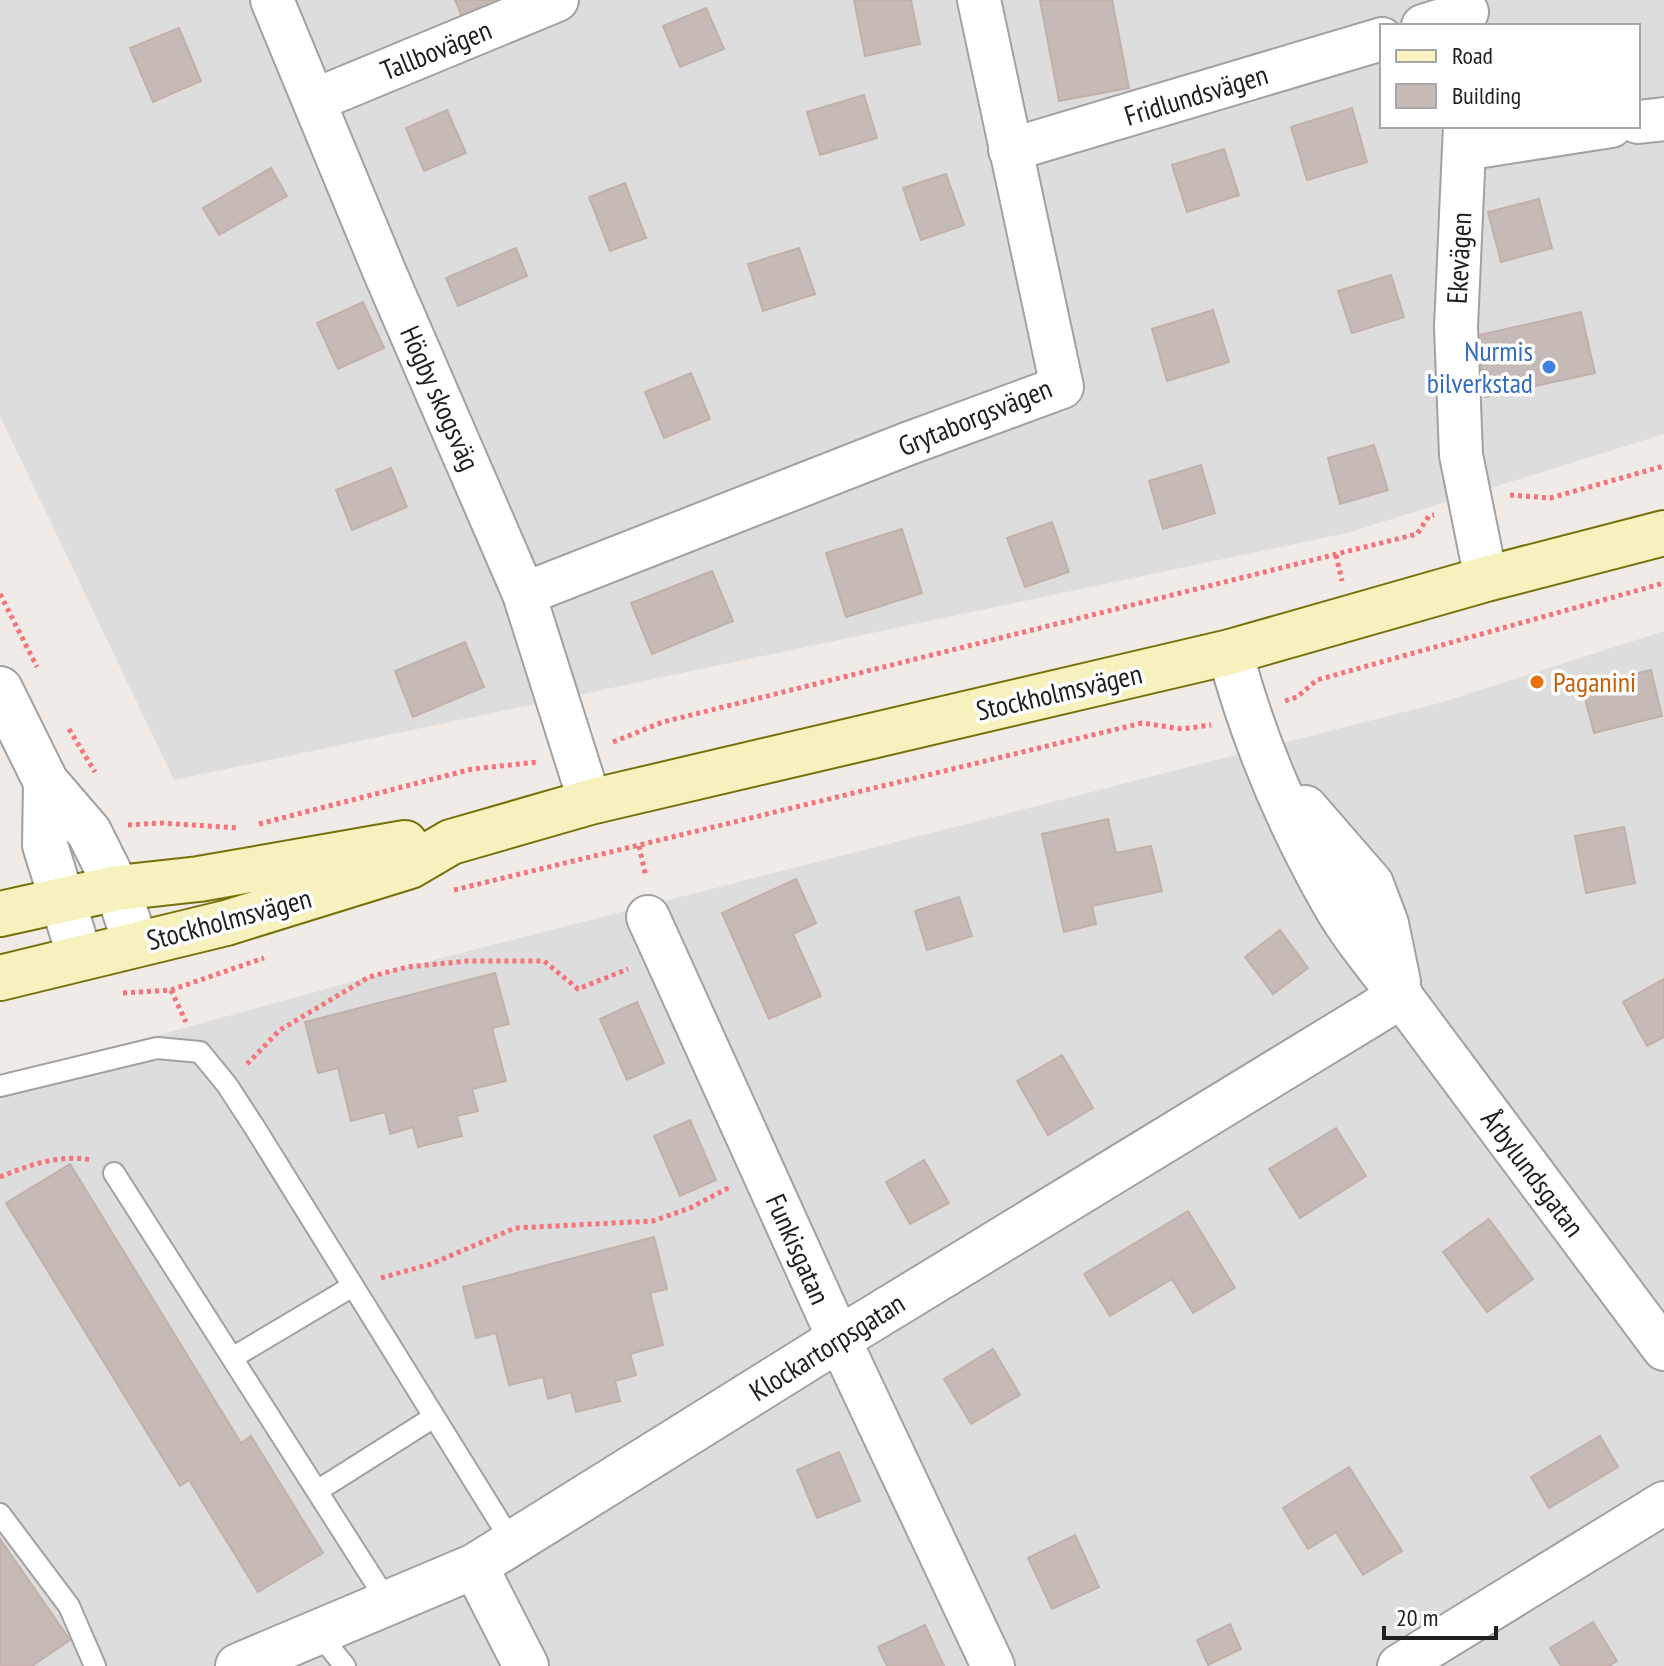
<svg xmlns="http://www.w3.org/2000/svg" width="1664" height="1666" font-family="'PT Sans Narrow',sans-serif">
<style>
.residential{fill:#dedddd;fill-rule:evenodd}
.building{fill:#c5bab6;stroke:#c1b0a9;stroke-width:2}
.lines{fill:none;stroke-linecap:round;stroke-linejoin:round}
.service-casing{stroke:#a1a1a1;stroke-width:24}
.minor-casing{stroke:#a1a1a1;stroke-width:46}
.tertiary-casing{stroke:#a1a1a1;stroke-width:48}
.secondary-casing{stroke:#757009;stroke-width:48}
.path{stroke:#f57379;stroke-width:5;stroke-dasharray:4 4;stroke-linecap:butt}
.service{stroke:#fff;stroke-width:20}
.minor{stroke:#fff;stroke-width:42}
.tertiary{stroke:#fff;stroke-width:44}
.secondary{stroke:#f7f1bd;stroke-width:44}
.shop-dot{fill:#3f7fe0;stroke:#fff;stroke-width:3}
.food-dot{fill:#e8710a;stroke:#fff;stroke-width:3}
.labels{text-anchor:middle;stroke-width:7;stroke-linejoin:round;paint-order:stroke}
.street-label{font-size:28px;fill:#202020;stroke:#fff}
.shop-label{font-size:28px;fill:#366cbe;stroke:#fff;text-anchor:end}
.food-label{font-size:28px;fill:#c56008;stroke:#fff;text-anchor:start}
</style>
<rect width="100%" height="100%" fill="#f0ebe7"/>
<path class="residential" d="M0 0H1664V434L1347 533 174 780 0 416ZM1382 26H1638V126H1382Z
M1664 631V1666H0V1079L387 972 1443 702Z"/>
<path class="building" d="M455 0H512L463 19Z
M854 0H911L920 44 865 56Z
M1040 0H1112L1129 88 1059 101Z
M706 8 724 49 680 67 663 26Z
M179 28 201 81 153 102 130 48Z
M864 95 877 138 820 155 807 112Z
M1352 108 1367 162 1307 180 1291 127Z
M447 110 466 153 424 171 406 128Z
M1224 149 1239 195 1187 212 1172 165Z
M271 168 287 196 219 235 203 208Z
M946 174 964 225 921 240 903 188Z
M625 183 646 238 610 251 589 197Z
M1539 199 1552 248 1501 262 1488 212Z
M516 248 527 276 458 306 446 278Z
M799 248 815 294 763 311 748 264Z
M1391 275 1404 317 1352 333 1338 291Z
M363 302 384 348 338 369 317 323Z
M1213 310 1229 362 1167 381 1152 329Z
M1581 312 1595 373 1485 397 1471 337Z
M691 373 710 419 664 438 645 392Z
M1374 445 1388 490 1340 504 1328 458Z
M1201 465 1215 513 1163 529 1149 481Z
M391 468 407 507 352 530 336 490Z
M1052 522 1069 572 1025 587 1007 538Z
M902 529 922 593 846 617 826 553Z
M712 571 733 621 652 654 631 603Z
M465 642 484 687 413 717 395 671Z
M1651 670 1662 716 1594 733 1582 687Z
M1108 819 1116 853 1151 846 1162 891 1092 906 1096 924 1064 932 1042 834Z
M1624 827 1635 883 1586 893 1575 836Z
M796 879 816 923 793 934 821 996 769 1019 722 913Z
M959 897 972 936 927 950 915 911Z
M1280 930 1308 968 1273 994 1245 957Z
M495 973 509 1024 492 1028 506 1081 472 1089 478 1111 457 1116 462 1136 418 1147 413 1127 390 1134 385 1112 351 1121 338 1068 318 1073 305 1022Z
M1664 979V1037L1647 1046 1623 1002Z
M637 1002 664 1063 627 1080 600 1019Z
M1062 1055 1093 1108 1048 1135 1017 1081Z
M690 1120 716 1180 680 1196 654 1136Z
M1336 1128 1366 1176 1300 1218 1269 1169Z
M924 1160 949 1203 910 1224 886 1182Z
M70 1164 241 1443 251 1436 323 1553 258 1592 189 1480 180 1486 6 1203Z
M1188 1211 1235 1288 1193 1313 1172 1279 1110 1316 1084 1274Z
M1489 1219 1533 1279 1487 1312 1443 1252Z
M654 1237 667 1289 650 1293 663 1345 630 1354 636 1375 615 1381 620 1401 576 1412 571 1392 548 1399 543 1377 509 1385 496 1333 476 1338 463 1287Z
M993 1349 1020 1395 971 1424 944 1379Z
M1600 1436 1618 1467 1549 1508 1531 1477Z
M839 1452 860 1501 817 1518 797 1470Z
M1349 1467 1402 1551 1363 1575 1336 1532 1308 1549 1283 1508Z
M1075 1535 1099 1587 1052 1609 1028 1558Z
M0 1539 70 1640 32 1666H0Z
M1593 1622 1617 1661 1609 1666H1561L1550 1648Z
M1230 1624 1241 1649 1208 1665 1197 1640Z
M925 1625 944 1666H887L878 1647Z"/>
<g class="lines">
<g class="service-casing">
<path id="service" d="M0 1086 157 1048 200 1052 227 1085 255 1128 512 1542
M114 1173 389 1604
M232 1358 353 1286
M317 1491 434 1417
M0 1514 69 1606 95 1666
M318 1633 345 1666"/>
</g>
<g class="minor-casing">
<path id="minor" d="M272 0 385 273 524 594 590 802
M1423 26 1467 12
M315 100 557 0
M1638 122 1664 119
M1465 126 1456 327 1461 455 1486 579
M1464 149 1611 126
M1010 150 1382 39
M524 594 907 444 1062 387 979 0
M648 917 839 1339 993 1666
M1401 996 1664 1349
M1399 1666 1664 1503"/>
</g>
<g class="tertiary-casing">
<path id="tertiary" d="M1230 652C1253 739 1289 823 1333 901 1352 935 1378 965 1401 996
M0 689 46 782 89 832 117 888 136 944
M46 782 45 845 80 957
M1305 808 1371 884 1386 924 1398 982
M475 1566 526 1666
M238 1666 475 1566 839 1339 1401 996"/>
</g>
<g class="secondary-casing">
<path id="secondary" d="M0 914 117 888 199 879 405 843
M0 978 226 923 410 866 451 842 590 802 1230 652 1486 579 1664 533"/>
</g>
<path class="path" d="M1510 495 1550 498 1664 466
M1336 555 1342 581
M0 594 37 667
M1285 701 1297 697 1317 680 1664 583
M69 729 95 772
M613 742 663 722 1417 534 1429 516 1434 515
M259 824 472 769 538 762
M128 825 162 823 238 828
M639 846 646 877
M454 890 1142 723 1182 729 1211 725
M171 990 186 1022
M123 993 171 990 264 958
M247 1064 280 1030 369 977 407 967 468 961H544L578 989 628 969
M0 1177C29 1165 59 1154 92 1160
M381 1278 431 1264 515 1228 653 1221 690 1208 730 1187"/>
<use href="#service" class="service"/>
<use href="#minor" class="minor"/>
<use href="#tertiary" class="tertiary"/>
<use href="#secondary" class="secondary"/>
</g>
<circle class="shop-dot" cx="1549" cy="367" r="8"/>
<circle class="food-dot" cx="1537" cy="682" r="8"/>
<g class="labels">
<g class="street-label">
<text transform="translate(436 50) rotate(-22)" y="10">Tallbovägen</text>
<text transform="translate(1196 95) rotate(-17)" y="10">Fridlundsvägen</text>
<text transform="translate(1459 258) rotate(-87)" y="10">Ekevägen</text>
<text transform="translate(440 398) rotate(66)" y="10">Högby skogsväg</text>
<text transform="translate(975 417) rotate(-22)" y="10">Grytaborgsvägen</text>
<text transform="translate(1059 692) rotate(-13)" y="10">Stockholmsvägen</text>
<text transform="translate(229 919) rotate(-15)" y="10">Stockholmsvägen</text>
<text transform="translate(1533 1173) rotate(53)" y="10">Årbylundsgatan</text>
<text transform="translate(798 1249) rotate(66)" y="10">Funkisgatan</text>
<text transform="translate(827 1347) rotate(-32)" y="10">Klockartorpsgatan</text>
</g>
<g class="shop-label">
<text x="1533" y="361">Nurmis<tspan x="1533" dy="32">bilverkstad</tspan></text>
</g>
<g class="food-label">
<text x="1553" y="692">Paganini</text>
</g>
</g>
<rect x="1380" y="24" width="260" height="104" fill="#ffffff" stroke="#a6a6a6" stroke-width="2"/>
<rect x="1396" y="50" width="40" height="12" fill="#f7f1bd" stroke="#a6a6a6" stroke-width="2"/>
<text x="1452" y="64" font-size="24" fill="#202020">Road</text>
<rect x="1396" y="84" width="40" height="24" fill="#c5bab6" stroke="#a6a6a6" stroke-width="2"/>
<text x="1452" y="104" font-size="24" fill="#202020">Building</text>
<path d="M1384 1626v12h112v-12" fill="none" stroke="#202020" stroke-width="4"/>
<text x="1396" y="1626" font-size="24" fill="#202020" stroke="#ffffff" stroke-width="6" paint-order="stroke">20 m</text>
</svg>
